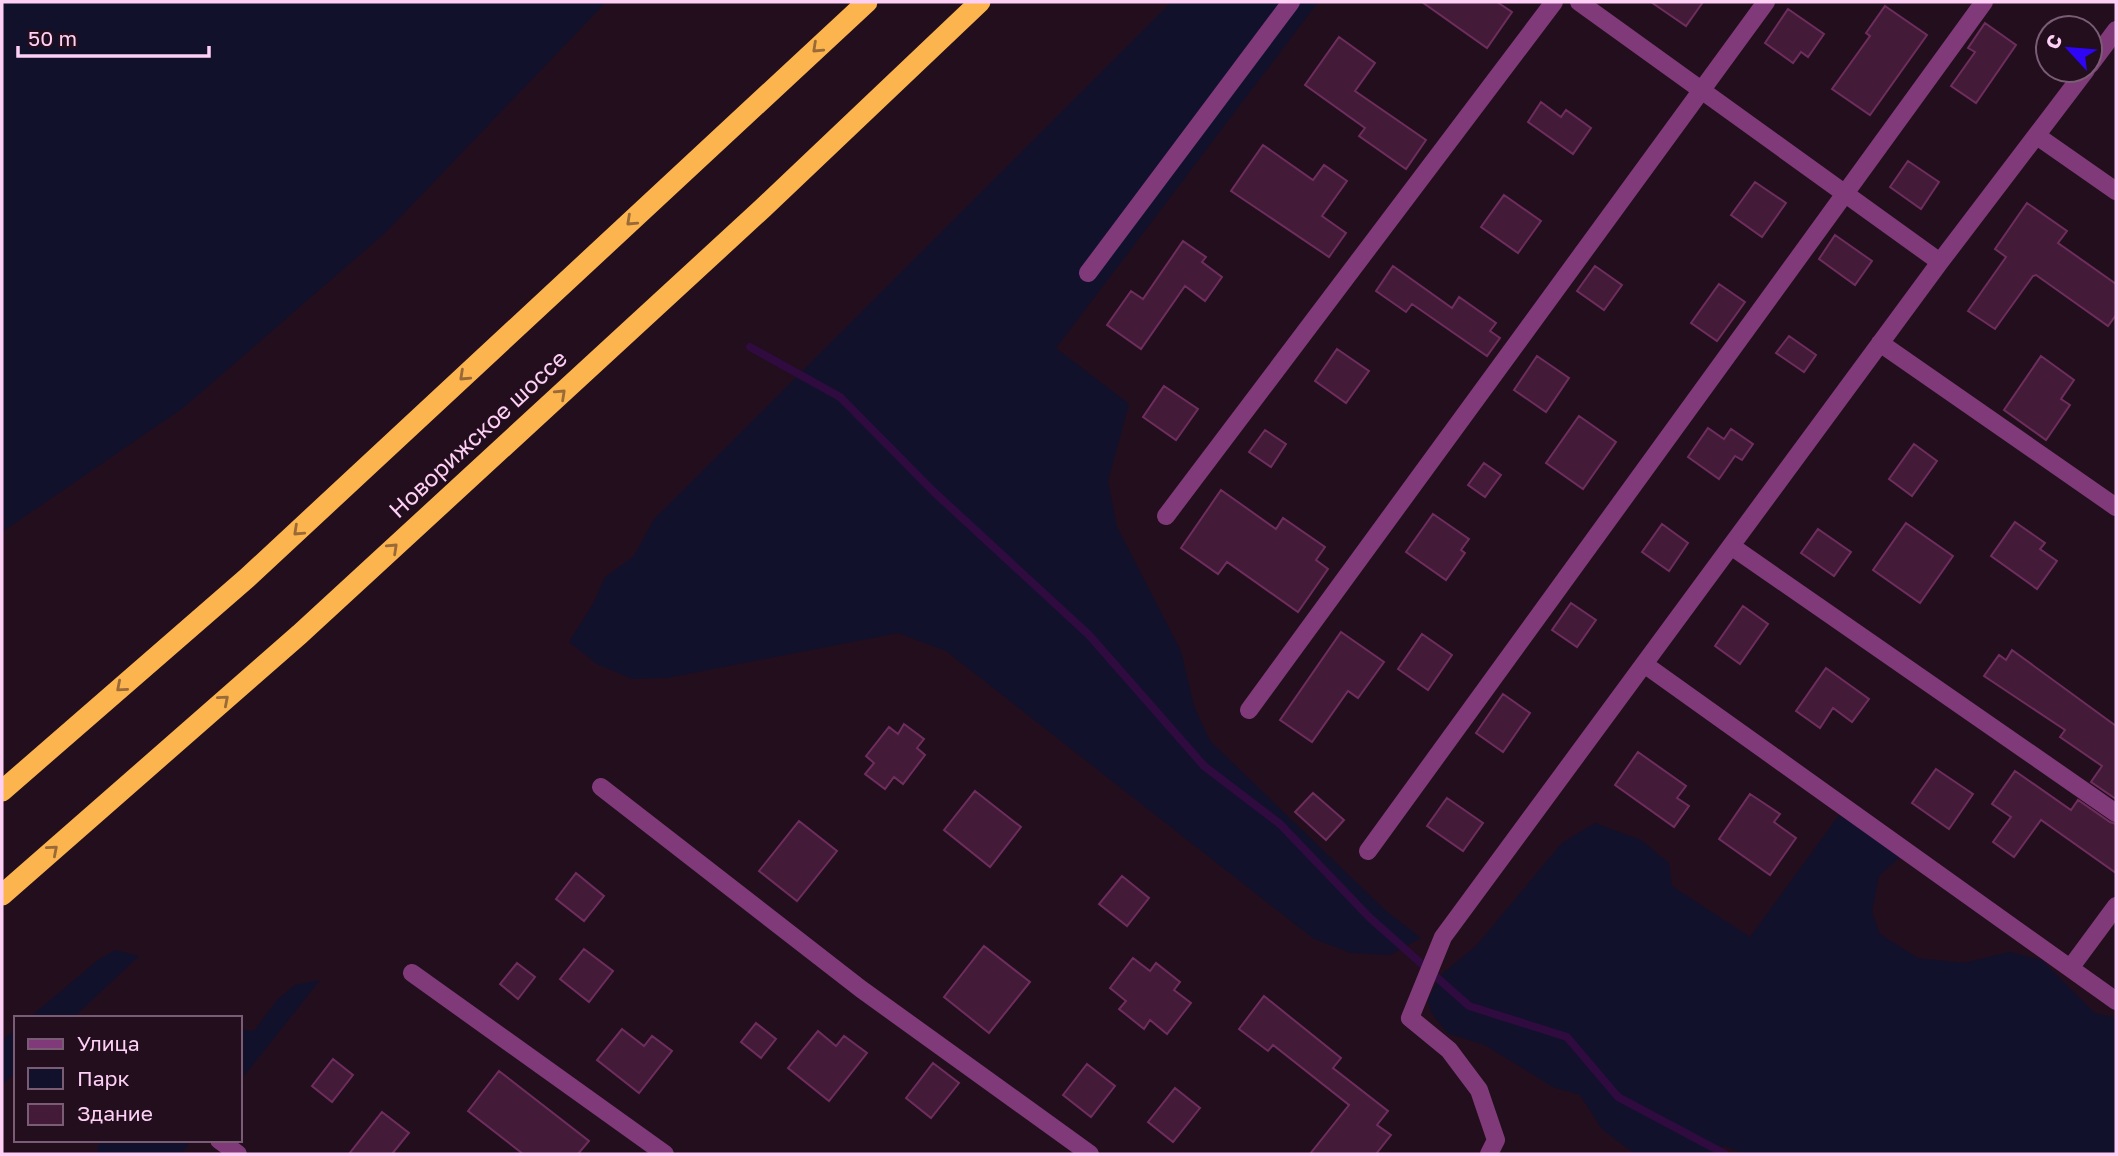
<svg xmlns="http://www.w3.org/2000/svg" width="2118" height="1156" font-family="'Golos Text',sans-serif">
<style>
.green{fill:#12112c}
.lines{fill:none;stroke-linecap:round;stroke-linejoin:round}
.stream{stroke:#2f0b3f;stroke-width:8}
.building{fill:#431b38;stroke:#6e2d5d;stroke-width:2}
.minor{stroke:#803a79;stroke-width:18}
.highway{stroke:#fbb44e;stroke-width:21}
.oneway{stroke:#996938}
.labels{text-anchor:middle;stroke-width:5;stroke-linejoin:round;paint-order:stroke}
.street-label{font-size:23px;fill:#fed0f6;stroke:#220e1d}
</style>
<rect width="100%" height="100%" fill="#220e1d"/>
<path class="green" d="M2 2H606L385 233 183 408 2 532Z
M1171 2H1318L1056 348 1129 404 1108 481 1117 527 1181 651 1194 706 1210 741 1385 910 1421 938 1390 955 1351 953 1314 939 946 651 898 633 667 678 632 679 597 664 569 642 594 602 605 577 634 556 654 519Z
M1839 815 1902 855 1879 876 1872 912 1880 934 1918 958 1964 963 2009 952 2042 960 2095 1013 2116 1018V1154H1744L1725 1146 1714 1147 1720 1154H1635L1602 1129 1580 1095 1553 1087 1485 1045 1447 1033 1431 1012 1428 999 1442 974 1476 946 1562 843 1595 823 1641 840 1669 863 1672 886 1750 937Z
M115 950 139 956 73 1018H29L98 960Z
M320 980 240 1081V1029L254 1031 278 999 295 985Z
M16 1029V1072L2 1085V1041Z
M99 1140H192L181 1154H97Z"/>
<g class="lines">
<path class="stream" d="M750 347 840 397 934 492 1089 635 1204 766 1280 824 1369 917 1469 1006 1567 1037 1618 1097 1725 1154"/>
</g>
<path class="building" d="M1422 2H1497L1512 12 1487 48Z
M1651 2H1703L1686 26Z
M1885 6 1927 35 1870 115 1832 89 1870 36 1866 33Z
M1788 9 1824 34 1808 57 1801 52 1793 63 1765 43Z
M1985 23 2016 45 1976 103 1951 86 1975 52 1968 48Z
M1339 37 1375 63 1355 91 1426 140 1406 169 1359 136 1365 128 1305 85Z
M1541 102 1561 117 1566 110 1591 128 1573 154 1528 122Z
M1263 145 1313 180 1324 165 1347 181 1322 216 1346 233 1329 257 1231 191Z
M1908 161 1939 182 1921 209 1890 187Z
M1755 182 1786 203 1762 237 1731 215Z
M1504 195 1541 221 1518 253 1481 227Z
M2027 203 2067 231 2058 243 2116 284V315L2108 326 2036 275 2033 276 1995 329 1968 311 2006 257 1995 249Z
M1835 235 1872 261 1855 285 1819 259Z
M1183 241 1206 257 1202 262 1222 277 1205 301 1185 286 1141 349 1107 325 1131 291 1143 299Z
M1393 266 1452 308 1459 297 1496 323 1490 331 1500 338 1487 356 1412 304 1406 312 1376 291Z
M1595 266 1622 285 1604 310 1577 291Z
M1719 284 1745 302 1717 341 1691 323Z
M1789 336 1816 355 1804 372 1776 353Z
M1337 349 1369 371 1346 403 1315 381Z
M1537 356 1569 378 1546 412 1514 390Z
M2041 356 2074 380 2061 399 2070 405 2046 440 2004 410Z
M1164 386 1198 409 1176 440 1143 417Z
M1579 416 1616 442 1583 489 1546 463Z
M1708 428 1724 439 1731 429 1753 444 1742 460 1735 456 1719 479 1688 457Z
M1265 430 1286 444 1271 467 1249 452Z
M1914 444 1937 461 1912 496 1889 479Z
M1484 463 1501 475 1485 497 1468 485Z
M1221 490 1276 529 1283 518 1325 547 1316 560 1328 569 1298 612 1227 562 1218 574 1181 548Z
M1433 514 1469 539 1461 550 1465 553 1446 580 1406 552Z
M2015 522 2045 543 2040 549 2057 561 2037 589 1991 556Z
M1906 523 1953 556 1920 603 1873 570Z
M1662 524 1688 543 1669 571 1642 552Z
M1818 529 1851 552 1834 576 1801 553Z
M1571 603 1596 620 1577 647 1552 630Z
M1743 606 1768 624 1740 664 1715 646Z
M1341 632 1384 662 1358 698 1348 691 1312 742 1280 720Z
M1422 634 1452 655 1428 690 1398 669Z
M2012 650 2116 726V799L2091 782 2102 766 2060 737 2065 730 1984 676 1999 655 2006 660Z
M1826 668 1869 699 1852 722 1833 708 1820 728 1796 711Z
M1503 694 1530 713 1503 752 1476 733Z
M904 724 924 739 917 748 925 755 903 784 894 777 885 789 865 774 874 763 866 756 889 727 898 734Z
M1638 752 1686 786 1677 798 1689 806 1674 827 1615 785Z
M1936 769 1973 794 1949 829 1912 803Z
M2015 771 2071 810 2078 800 2110 822 2116 824V873L2041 820 2014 857 1993 842 2011 817 1992 804Z
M975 791 1021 827 990 867 944 830Z
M1313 793 1344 820 1326 840 1295 812Z
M1750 794 1780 814 1774 822 1796 838 1770 875 1719 839Z
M1447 798 1483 823 1463 851 1427 826Z
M799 821 837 851 797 901 759 871Z
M576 873 604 896 584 921 556 899Z
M1122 876 1149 898 1127 926 1099 904Z
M984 946 1030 982 989 1033 944 997Z
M584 949 613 971 589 1002 560 979Z
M1133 958 1150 971 1156 963 1180 982 1174 990 1191 1003 1167 1034 1150 1020 1144 1029 1119 1009 1126 1001 1110 988Z
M517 963 535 977 518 999 500 984Z
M1264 996 1341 1058 1333 1068 1388 1111 1377 1125 1391 1135 1376 1154H1310L1349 1105 1273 1045 1268 1051 1239 1029Z
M756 1023 776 1039 761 1058 741 1042Z
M622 1029 644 1046 652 1036 672 1051 639 1093 597 1060Z
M818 1031 836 1046 844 1036 867 1053 829 1101 788 1068Z
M333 1059 353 1075 332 1102 312 1086Z
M933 1063 959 1083 931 1118 906 1098Z
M1087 1064 1115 1086 1091 1117 1063 1095Z
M499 1071 589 1141 578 1154H523L468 1111Z
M1175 1088 1200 1108 1173 1142 1148 1122Z
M382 1112 409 1133 392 1154H349Z"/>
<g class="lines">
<path class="minor" d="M1579 2 1940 262
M2090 65 2116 30
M2037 136 2116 191
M1088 273 1291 2
M1880 343 2116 507
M1166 516 1554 2
M1731 546 2116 813
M1644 664 2116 1001
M1249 710 1766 2
M601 787 861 989 1090 1154
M1368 851 1984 2
M2071 967 2116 906
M412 973 665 1154
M219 1140 238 1154
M1489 1154 1496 1140 1479 1090 1449 1050 1410 1018 1443 937 1940 262 2086 70"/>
<path class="highway" d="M2 791 247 578 867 2
M2 895 300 634 763 208 980 2"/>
</g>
<defs><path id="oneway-chevron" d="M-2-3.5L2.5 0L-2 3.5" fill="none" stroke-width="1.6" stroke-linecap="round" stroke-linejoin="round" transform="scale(1.75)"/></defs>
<g class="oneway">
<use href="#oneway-chevron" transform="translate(817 48) rotate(137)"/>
<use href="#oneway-chevron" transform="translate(631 221) rotate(137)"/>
<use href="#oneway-chevron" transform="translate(464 376) rotate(137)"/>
<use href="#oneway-chevron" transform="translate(561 394) rotate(-43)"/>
<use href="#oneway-chevron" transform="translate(298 531) rotate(137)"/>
<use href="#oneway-chevron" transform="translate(393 548) rotate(-43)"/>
<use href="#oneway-chevron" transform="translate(121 687) rotate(139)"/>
<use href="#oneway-chevron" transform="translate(224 700) rotate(-41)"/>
<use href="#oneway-chevron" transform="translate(53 850) rotate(-41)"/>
</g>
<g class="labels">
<g class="street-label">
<text transform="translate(478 434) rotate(-43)" y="8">Новорижское шоссе</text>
</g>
</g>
<rect width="2118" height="1156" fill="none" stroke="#fed0f6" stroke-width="7"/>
<rect x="14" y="1016" width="228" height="126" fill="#220e1d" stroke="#7a5c74" stroke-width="2"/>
<rect x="28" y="1039" width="35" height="10" fill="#803a79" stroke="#7a5c74" stroke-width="2"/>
<text x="77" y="1051" font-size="21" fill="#fed0f6">Улица</text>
<rect x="28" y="1068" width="35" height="21" fill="#12112c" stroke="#7a5c74" stroke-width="2"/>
<text x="77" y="1086" font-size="21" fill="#fed0f6">Парк</text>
<rect x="28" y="1104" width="35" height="21" fill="#431b38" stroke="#7a5c74" stroke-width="2"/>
<text x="77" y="1121" font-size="21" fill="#fed0f6">Здание</text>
<g transform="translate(2069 49) rotate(296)"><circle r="33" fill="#220e1d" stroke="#7a5c74" stroke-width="2"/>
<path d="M0-5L12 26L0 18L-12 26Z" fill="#2e06f5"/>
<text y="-10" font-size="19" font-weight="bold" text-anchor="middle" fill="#fed0f6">С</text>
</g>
<path d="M18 46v10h191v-10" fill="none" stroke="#fed0f6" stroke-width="3.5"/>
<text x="28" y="46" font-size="21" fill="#fed0f6" stroke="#220e1d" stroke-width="5" paint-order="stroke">50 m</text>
</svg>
